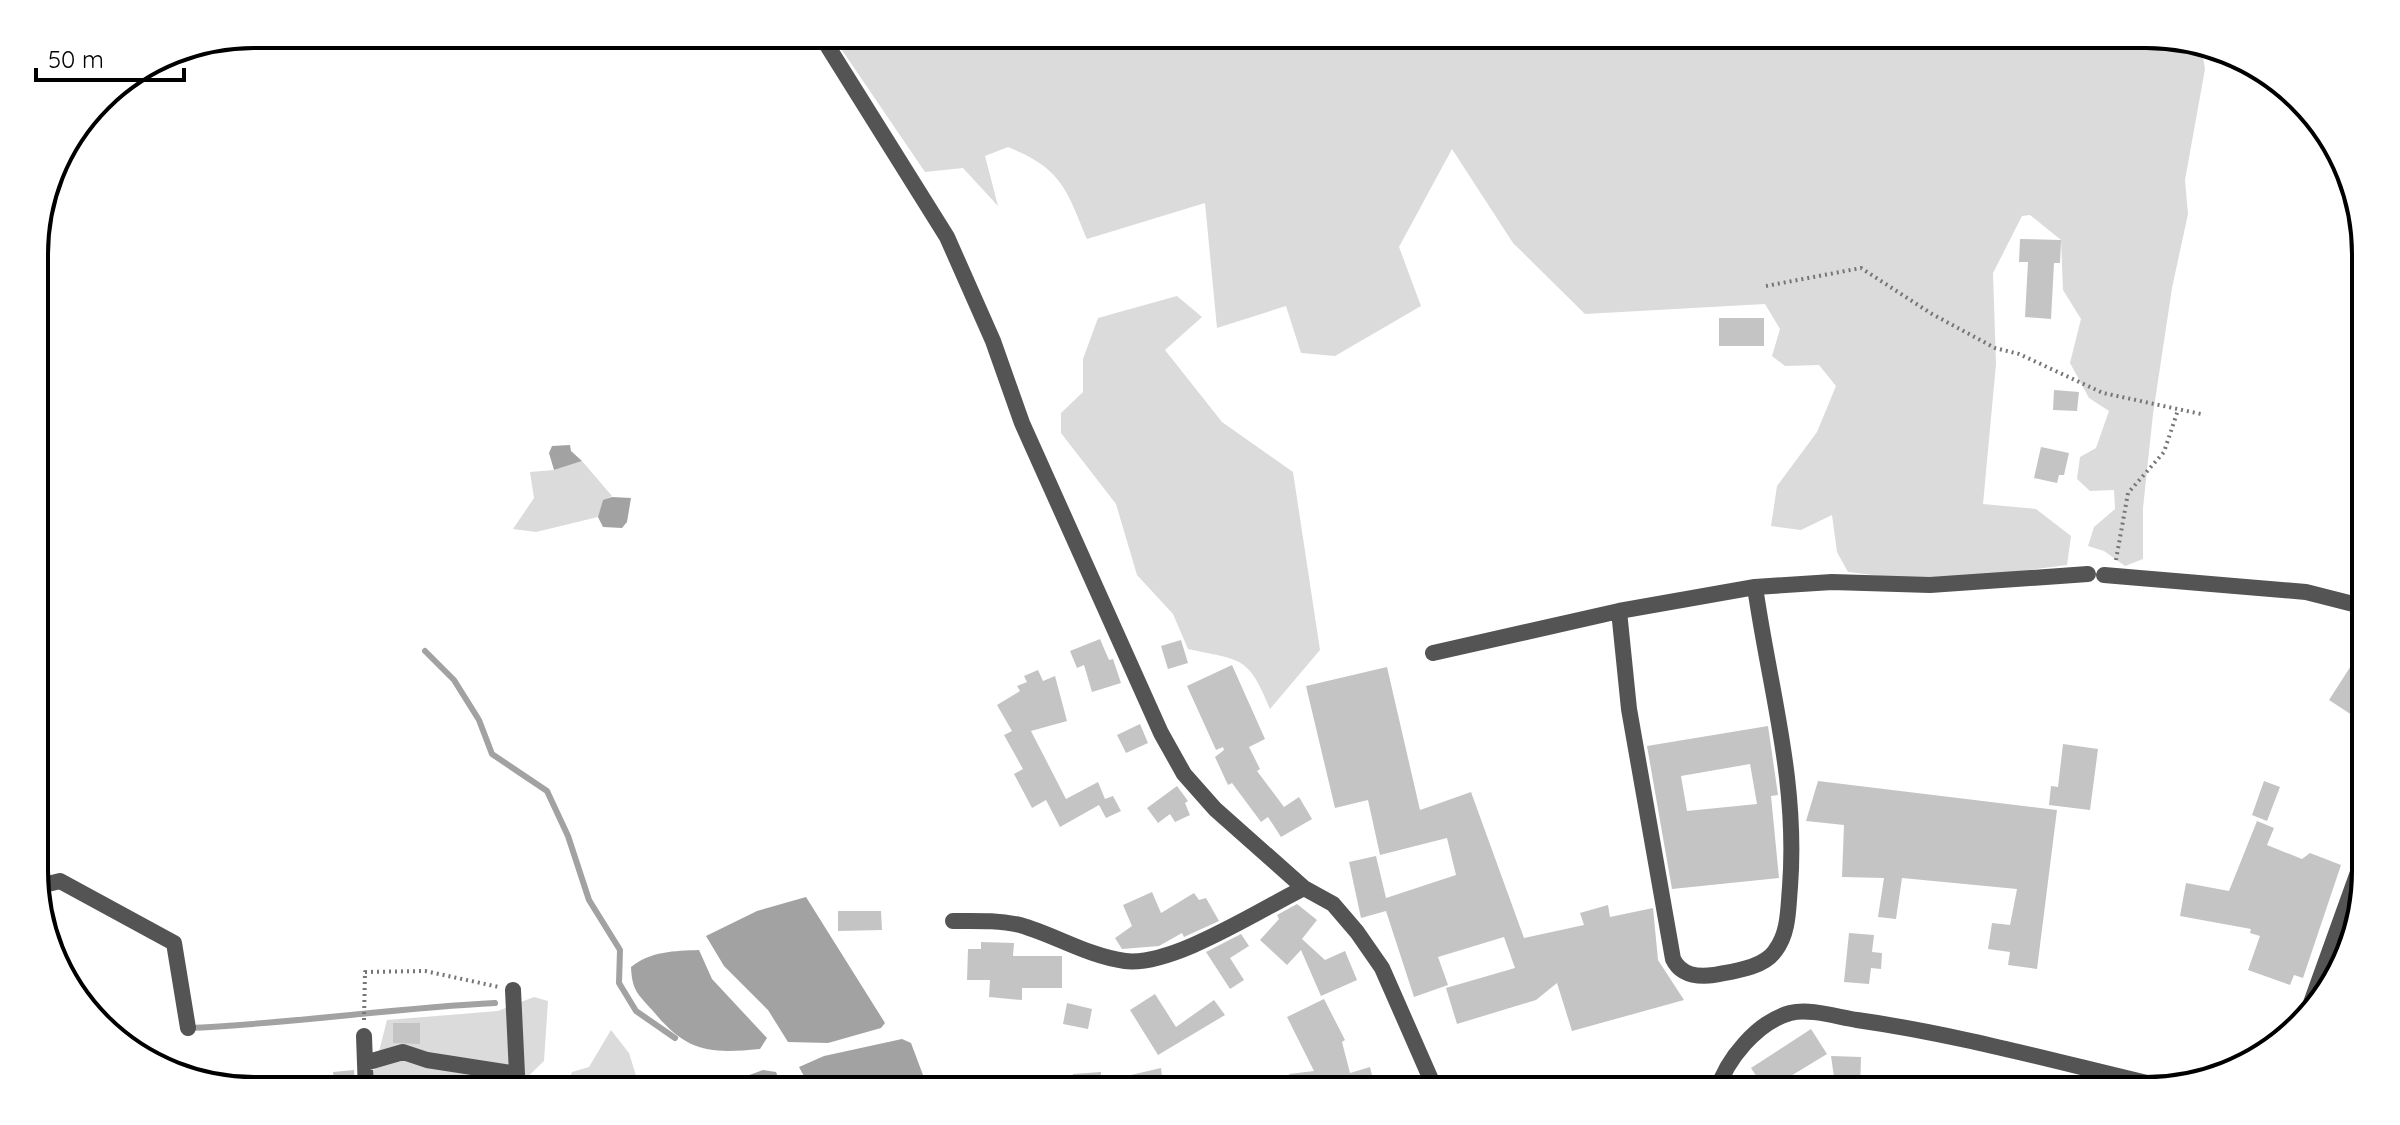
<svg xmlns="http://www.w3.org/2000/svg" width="2400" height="1125" font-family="Quicksand,sans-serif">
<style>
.green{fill:#dbdbdb}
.water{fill:#a2a2a2}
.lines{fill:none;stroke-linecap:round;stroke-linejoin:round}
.stream{stroke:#a2a2a2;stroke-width:6}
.building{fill:#c4c4c4;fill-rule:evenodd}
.path{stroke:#767676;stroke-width:4;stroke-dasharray:2 4;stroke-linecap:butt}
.minor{stroke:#545454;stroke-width:16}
.rim{fill:none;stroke:#000;stroke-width:4}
</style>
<rect width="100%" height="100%" fill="#fff"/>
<path class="green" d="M831 34H2146L2201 45 2205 69 2185 180 2188 214 2172 288 2153 414 2143 508V559L2125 566 2104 551 2088 546 2094 527 2115 509 2114 490 2090 491 2077 479 2080 457 2096 448 2109 411 2089 398 2070 363 2081 319 2063 290 2061 240 2030 215 2022 216 1993 273 1996 364 1983 504 2036 509 2071 536 2067 565 1931 582 1848 572 1837 552 1832 515 1801 530 1771 526 1777 486 1817 432 1836 386 1819 365 1785 366 1772 356 1780 329 1765 304 1585 314 1513 243 1452 149 1399 247 1421 306 1335 356 1301 353 1286 306 1217 328 1205 203 1087 239C1066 188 1062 169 1008 147L985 156 998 206 963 168 925 172Z
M1177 296 1202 317 1165 350 1222 422 1293 472 1320 650 1270 709C1248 655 1242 661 1188 649L1173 614 1137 575 1116 504 1061 433V413L1083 392V359L1098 318Z
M582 461 612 496 603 501 598 517 536 532 513 529 534 498 530 472 554 470Z
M534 997 548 1001 544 1061 513 1091H369L387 1020 498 1011Z
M611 1030 629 1053 639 1085 636 1091H565L572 1072 589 1067Z"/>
<path class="water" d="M570 445 571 451 582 461 554 470 549 453 552 446Z
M612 497 631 498 627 522 622 528 603 527 598 517 603 500Z
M806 897 885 1023 881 1028 828 1043 788 1042 768 1010 724 966 706 936 757 911Z
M699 950 712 979 767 1038 760 1049C708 1054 687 1052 653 1011 638 994 632 991 631 967 651 951 674 951 699 950Z
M902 1039 911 1043 929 1091H812L799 1067 824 1056Z
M763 1070 776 1072 784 1091H706Z"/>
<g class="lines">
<path class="stream" d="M425 651 454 680 479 720 492 754 547 791 568 836 589 900 620 950 619 983 636 1011 675 1038
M188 1028C291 1024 392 1008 495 1003"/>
</g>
<path class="building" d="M2020 239 2061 240 2060 263H2054L2051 319 2025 317 2028 262H2019Z
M1719 318H1764V346H1719Z
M2054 390 2079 392 2077 411 2053 410Z
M2041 447 2069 453 2064 475H2059L2057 483 2034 478Z
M1100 639 1109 660 1113 659 1121 683 1092 692 1084 665 1077 668 1070 651Z
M1181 640 1188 663 1168 669 1161 646Z
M2365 644 2366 695 2352 715 2329 700Z
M1232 665 1265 739 1249 747 1260 769 1257 771 1284 807 1299 797 1312 819 1281 837 1268 817 1261 822 1232 783 1228 785 1215 757 1224 750 1223 747 1216 750 1187 686Z
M1387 667 1420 810 1471 792 1524 938 1584 925 1580 913 1608 905 1610 917 1653 908 1658 960 1684 1000 1572 1031 1557 983 1536 1000 1457 1024 1446 988 1515 968 1504 937 1438 957 1448 985 1414 997 1386 911 1361 918 1349 862 1376 856 1386 898 1456 875 1447 838 1380 855 1368 800 1335 808 1306 686Z
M1038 670 1043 681 1055 676 1067 721 1031 731 1066 799 1098 782 1105 799 1113 796 1121 811 1106 818 1099 805 1060 827 1046 800 1032 808 1014 774 1023 769 1004 735 1012 731 997 705 1020 691 1017 686 1027 682 1024 676Z
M1140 724 1148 743 1126 753 1117 735Z
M1768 726 1778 795 1771 796 1779 878 1672 889 1647 746ZM1750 764 1757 804 1687 811 1681 776Z
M2063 744 2098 749 2090 810 2049 805 2051 786 2058 787Z
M1818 781 2057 810 2037 969 2008 965 2010 952 1988 949 1992 923 2010 925 2017 889 1902 878 1896 919 1878 917 1884 878 1842 877 1844 825 1806 821Z
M2264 781 2280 787 2267 821 2252 815Z
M1177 786 1188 801 1185 803 1190 815 1175 822 1170 814 1158 823 1147 808Z
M2257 821 2274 828 2267 845 2302 859 2310 853 2341 865 2303 978 2294 975 2290 985 2248 970 2260 936 2250 933 2251 929 2180 916 2186 883 2229 891Z
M1152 892 1161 913 1194 893 1199 900 1206 898 1219 921 1184 937 1182 933 1159 946 1122 949 1115 938 1132 926 1123 905Z
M1297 904 1317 920 1302 939 1325 960 1345 951 1357 980 1321 996 1301 950 1287 965 1260 940 1279 919 1277 915Z
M838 911H881L882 930 838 931Z
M1849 933 1874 935 1872 952 1882 953 1881 969 1871 968 1869 984 1844 982Z
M1241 934 1249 946 1230 958 1244 980 1230 989 1206 952Z
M981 942 1014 943 1013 956H1062V988H1022V1000L989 997 990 980H967L968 949H981Z
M1155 994 1176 1027 1214 1000 1225 1015 1158 1055 1130 1010Z
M1324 999 1345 1040 1342 1042 1350 1073 1370 1067 1374 1083 1344 1091H1291L1289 1074 1314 1071 1287 1017Z
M1067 1003 1092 1009 1088 1029 1063 1024Z
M393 1023H420V1044L393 1043Z
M1811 1029 1827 1054 1766 1091 1751 1068Z
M1831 1056 1861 1057 1860 1091H1836Z
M1161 1068 1163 1084 1136 1088 1137 1091H1074L1073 1074 1101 1072V1082Z
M354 1070 355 1088 335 1090 333 1072Z"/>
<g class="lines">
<path class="path" d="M1766 286 1861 268 1932 314 1995 348 2019 354 2103 393 2201 414
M2116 560 2128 493 2164 452 2178 410
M364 1020 365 972 425 971 499 987"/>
<path class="minor" d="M820 34 947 237 993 341 1022 423 1161 733 1184 774 1215 809 1304 888 1333 904 1357 932 1382 968 1436 1091
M2104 575 2306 592 2365 607
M1619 611 1629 709 1673 959C1681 976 1698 977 1714 975 1734 971 1763 968 1775 951 1789 933 1788 909 1790 887 1798 780 1770 691 1755 587
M1433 653 1619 611 1755 587 1832 582 1930 585 2088 574
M36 887 60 881 174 943 188 1028
M953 921C975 921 998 920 1020 925 1055 935 1088 956 1125 961 1172 967 1259 910 1304 888
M2311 1003 2366 850
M364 1036 366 1091
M365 1063 403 1052 427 1060 517 1074 513 990
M1717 1091C1726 1060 1757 1022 1790 1013 1810 1008 1837 1017 1857 1020 1963 1035 2064 1064 2168 1088"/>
</g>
<path d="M0 0H2400V1125H0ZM254 48H2146A206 206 0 0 1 2352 254V871A206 206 0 0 1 2146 1077H254A206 206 0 0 1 48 871V254A206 206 0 0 1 254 48Z" fill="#fff" fill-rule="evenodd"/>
<path class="rim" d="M254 48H2146A206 206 0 0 1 2352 254V871A206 206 0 0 1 2146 1077H254A206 206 0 0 1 48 871V254A206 206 0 0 1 254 48Z"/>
<path d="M36 68v12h148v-12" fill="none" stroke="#000000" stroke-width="4"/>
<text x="48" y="68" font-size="24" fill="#000000" stroke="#ffffff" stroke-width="6" paint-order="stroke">50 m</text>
</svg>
